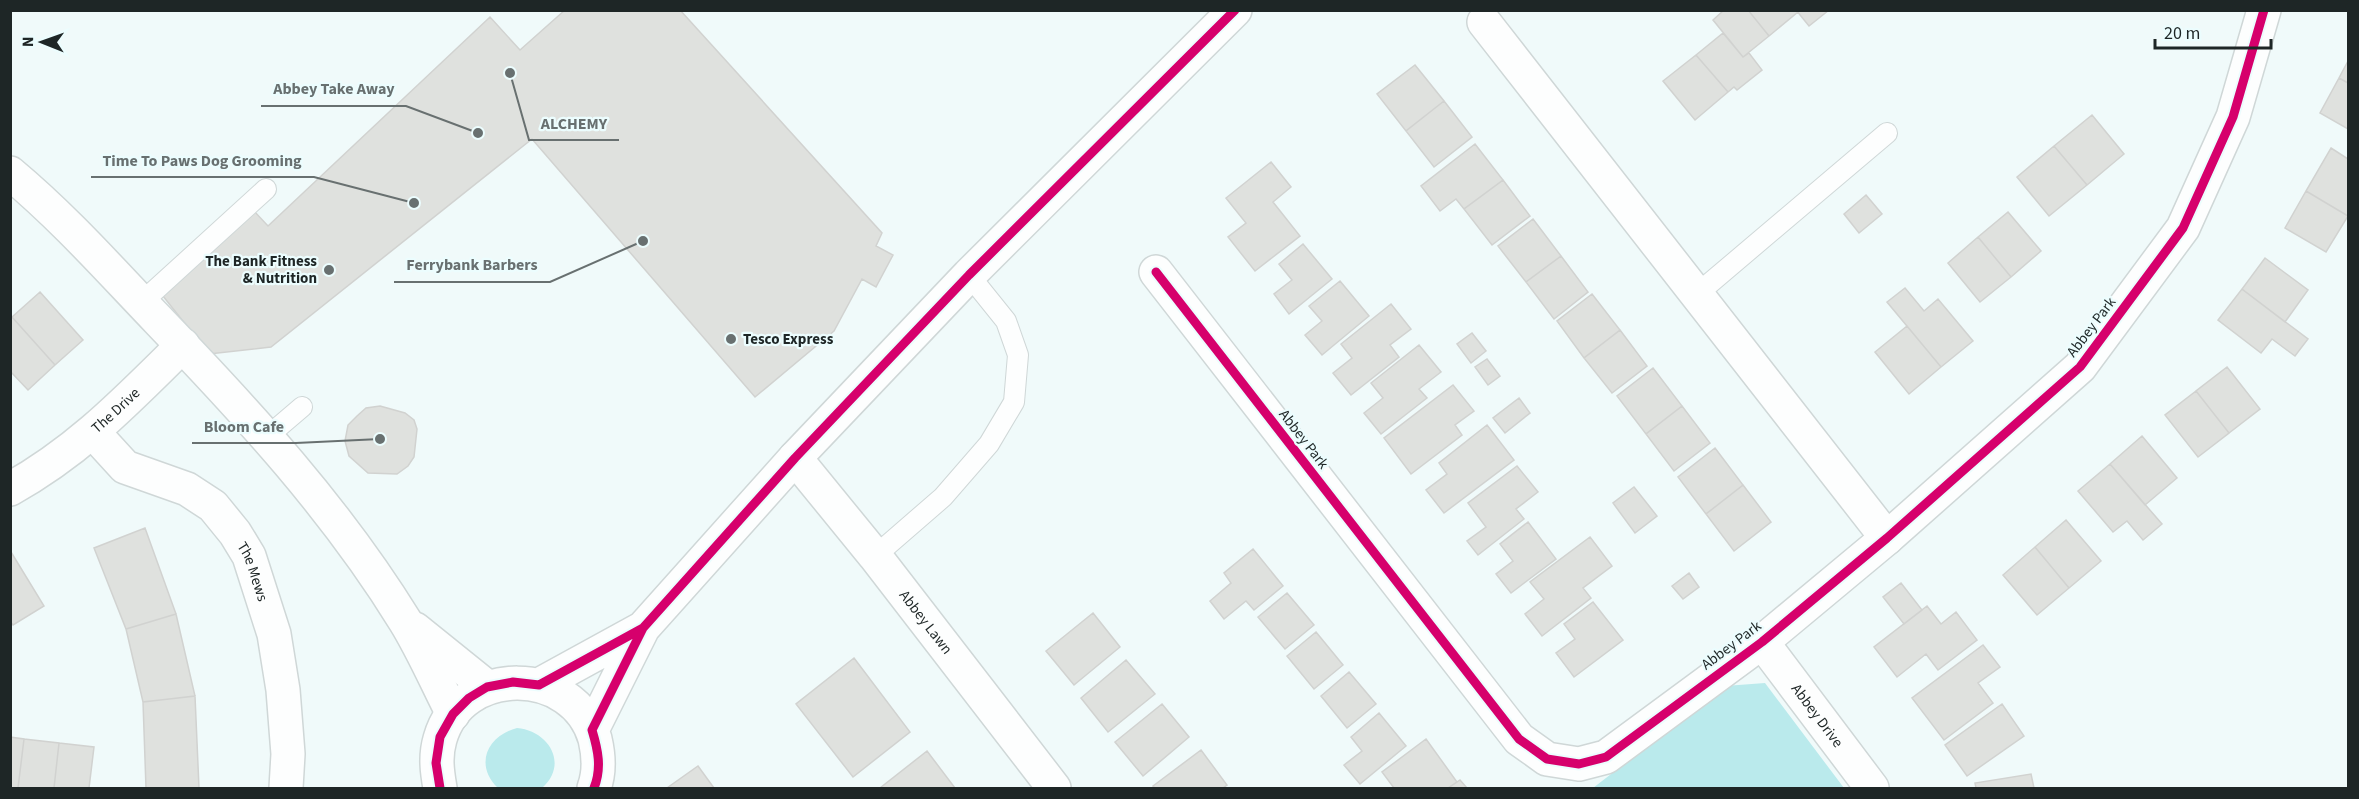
<svg xmlns="http://www.w3.org/2000/svg" width="2359" height="799" font-family="'Source Sans 3',sans-serif">
<style>
.green{fill:#baeaec}
.building{fill:#dfe1de;stroke:#d1d2d0;stroke-width:1.5}
.lines{fill:none;stroke-linecap:round;stroke-linejoin:round}
.service-casing{stroke:#cfd7d7;stroke-width:22}
.minor-casing{stroke:#cfd7d7;stroke-width:36}
.tertiary-casing{stroke:#cfd7d7;stroke-width:36}
.service{stroke:#fdfefe;stroke-width:20}
.minor{stroke:#fdfefe;stroke-width:33}
.tertiary{stroke:#fdfefe;stroke-width:33}
.cycleway-casing{stroke:#ecfdfe;stroke-width:13}
.cycleway{stroke:#d6006c;stroke-width:9}
.poi-dot{fill:#687070;stroke:#ecfdfe;stroke-width:2}
.labels{text-anchor:middle;stroke-width:4.5;stroke-linejoin:round;paint-order:stroke}
.poi-label{font-size:15px;font-weight:bold;fill:#1e2626;stroke:#ecfdfe;text-anchor:end}
.street-label{font-size:15px;fill:#1e2626;stroke:#ecfdfe}
.leader{fill:none;stroke:#687070;stroke-width:2}
.callout-dot{fill:#687070;stroke:#ecfdfe;stroke-width:2}
.callout-label{font-size:16px;text-anchor:middle;font-weight:bold;fill:#687070;stroke:#ecfdfe;stroke-width:4.5;stroke-linejoin:round;paint-order:stroke}
</style>
<rect width="100%" height="100%" fill="#f0fafa"/>
<path class="green" d="M1765 683 1844 788H1593L1725 686Z
M517 728C549 731 569 764 542 788H498C474 765 487 736 517 728Z"/>
<path class="building" d="M565 10H680L882 233 876 246 893 255 876 287 862 279 834 331 755 397 532 139 271 347 209 354 163 296 254 211 268 226 490 17 520 50Z
M1724 10H1748L1769 36 1743 57 1713 20Z
M1748 10H1796L1798 12 1769 36Z
M1796 10H1829L1809 26Z
M1723 33 1743 57 1749 53 1762 70 1737 90 1734 87 1728 92 1696 55Z
M1696 55 1728 92 1695 120 1663 81Z
M2348 61V83L2339 78Z
M1415 65 1444 101 1406 131 1377 94Z
M2339 78 2348 83V129L2320 113Z
M1444 101 1472 137 1434 167 1406 131Z
M2092 115 2124 154 2087 185 2054 146Z
M1475 144 1503 180 1464 209 1456 199 1440 211 1421 186Z
M2054 146 2087 185 2049 216 2017 177Z
M2331 148 2348 159V216L2306 191Z
M1271 162 1291 187 1273 202 1300 236 1255 271 1228 237 1246 223 1226 198Z
M1503 180 1530 216 1492 245 1464 209Z
M2306 191 2348 216 2326 252 2285 228Z
M1866 195 1882 214 1859 233 1844 214Z
M2008 212 2041 251 2011 277 1978 237Z
M1533 219 1561 256 1526 282 1498 246Z
M1978 237 2011 277 1980 302 1948 263Z
M1303 244 1332 279 1289 314 1274 294 1292 280 1279 264Z
M1561 256 1588 292 1554 319 1526 282Z
M2265 258 2308 290 2285 322 2242 289Z
M1340 281 1369 316 1322 355 1305 335 1322 321 1309 306Z
M1905 288 1924 311 1938 299 1973 341 1941 367 1887 302Z
M2242 289 2308 339 2295 356 2272 339 2261 353 2218 320Z
M40 292 83 340 55 365 12 317Z
M1592 294 1620 330 1584 358 1557 321Z
M1391 304 1411 329 1390 345 1399 357 1351 395 1333 373 1352 358 1341 344Z
M12 317 55 365 28 390 10 371V319Z
M1907 326 1941 367 1909 394 1875 352Z
M1620 330 1647 366 1612 393 1584 358Z
M1472 333 1486 351 1471 363 1457 344Z
M1419 345 1441 372 1419 389 1427 398 1381 434 1364 413 1383 398 1371 383Z
M1487 359 1500 376 1488 385 1475 367Z
M2227 367 2260 409 2229 433 2196 391Z
M1653 368 1682 406 1646 434 1617 396Z
M1453 385 1474 411 1455 425 1462 435 1411 474 1384 438Z
M2196 391 2229 433 2198 457 2165 415Z
M1519 398 1530 413 1505 433 1493 418Z
M380 406 405 413 414 420 417 429 414 457 408 466 397 474 368 473 349 456 345 441 348 425 357 416 366 408Z
M1682 406 1710 443 1674 471 1646 434Z
M1487 425 1514 460 1444 513 1426 490 1447 474 1439 463Z
M2142 436 2177 478 2145 505 2110 464Z
M1715 448 1743 485 1706 514 1678 477Z
M2110 464 2162 524 2143 540 2127 521 2113 532 2078 491Z
M1517 466 1538 492 1516 509 1524 519 1478 555 1467 541 1486 527 1468 503Z
M1743 485 1771 522 1734 551 1706 514Z
M1634 487 1657 516 1635 533 1613 503Z
M2066 520 2101 561 2069 588 2035 547Z
M1528 522 1556 559 1511 593 1496 574 1513 561 1500 544Z
M145 528 176 614 126 629 94 548Z
M1590 537 1612 566 1583 588 1591 598 1542 636 1525 614 1544 599 1530 582Z
M2035 547 2069 588 2037 615 2003 575Z
M1253 549 1283 586 1254 610 1246 601 1224 619 1210 601 1231 583 1224 573Z
M11 552 44 606 13 625 10 621Z
M1689 573 1699 587 1683 599 1672 586Z
M1901 583 1922 610 1904 624 1883 597Z
M1287 593 1314 625 1285 649 1258 617Z
M1593 602 1623 640 1574 677 1556 653 1575 639 1564 624Z
M1927 606 1941 624 1956 612 1977 640 1938 670 1926 654 1897 677 1874 647Z
M1093 613 1120 647 1074 685 1046 651Z
M176 614 195 696 143 702 126 629Z
M1316 632 1343 665 1314 689 1287 656Z
M1983 645 2000 667 1978 683 1993 703 1944 740 1912 698Z
M854 658 910 732 853 777 796 704Z
M1126 660 1155 694 1108 732 1081 698Z
M1349 672 1376 704 1347 728 1321 696Z
M195 696 199 788H146L143 702Z
M1162 704 1189 737 1143 776 1115 742Z
M2002 704 2024 736 1967 776 1945 745Z
M1379 713 1406 746 1360 784 1344 765 1362 751 1351 737Z
M10 737 24 739 18 788H10Z
M24 739 59 743 54 788H18Z
M1426 739 1457 782 1448 788H1394L1382 772Z
M59 743 94 747 89 788H54Z
M1201 750 1227 785 1223 788H1155L1153 786Z
M927 751 955 788H880Z
M698 766 714 788H667Z
M2031 774 2034 788H1976L1975 783Z
M1460 780 1467 788H1448Z"/>
<g class="lines">
<g class="service-casing">
<path id="service" d="M1697 294 1887 133
M142 302 266 189
M268 436 302 407
M875 556 943 497 989 444 1014 402 1018 355 1006 321 969 275"/>
</g>
<g class="minor-casing">
<g id="minor">
<path d="M1484 22 1887 538"/>
<path d="M10 173C64 218 110 270 158 320 249 415 336 509 405 621 423 650 437 683 453 714"/>
<path d="M1156 272 1519 739 1547 759 1579 764 1606 757 1762 642 1887 538 2080 367 2183 228 2233 117 2264 10"/>
<path id="s1" d="M93 432 125 467 187 489 213 506 235 533 249 556 274 634 283 690 288 754 286 788"/>
<path id="s2" d="M795 458 875 556 1054 788"/>
<path id="s3" d="M10 489C80 450 127 400 183 345"/>
<path d="M415 629 487 687"/>
<path id="s4" d="M1762 642 1872 788"/>
</g>
</g>
<g class="tertiary-casing">
<path id="tertiary" d="M539 685 643 628
M592 730 643 628 795 458 969 275 1235 10
M440 788C437 771 435 756 440 739 461 664 574 665 595 739 599 756 600 772 594 788"/>
</g>
<use href="#service" class="service"/>
<use href="#minor" class="minor"/>
<use href="#tertiary" class="tertiary"/>
<g class="cycleway-casing">
<path id="cycleway" d="M1156 272 1519 739 1547 759 1579 764 1606 757 1762 642 1887 538 2080 367 2183 228 2233 117 2264 10
M440 788 436 763 440 737 453 714 469 698 487 687 513 682 539 685 643 628
M594 788C602 768 598 750 592 730L643 628 795 458 969 275 1235 10"/>
</g>
<use href="#cycleway" class="cycleway"/>
</g>
<g class="poi-dot">
<circle cx="329" cy="270" r="6"/>
<circle cx="731" cy="339" r="6"/>
</g>
<g class="labels">
<g class="poi-label">
<text x="317" y="266">The Bank Fitness<tspan x="317" dy="17">&amp; Nutrition</tspan></text>
<text x="743" y="344" text-anchor="start">Tesco Express</text>
</g>
<g class="street-label">
<text transform="translate(2091 327) rotate(-53)" y="5">Abbey Park</text>
<text dy="5" stroke="none"><textPath href="#s3" startOffset="132">The Drive</textPath></text>
<text transform="translate(1304 439) rotate(52)" y="5">Abbey Park</text>
<text dy="5" stroke="none"><textPath href="#s1" startOffset="222">The Mews</textPath></text>
<text dy="5" stroke="none"><textPath href="#s2" startOffset="210">Abbey Lawn</textPath></text>
<text transform="translate(1731 645) rotate(-37)" y="5">Abbey Park</text>
<text dy="5" stroke="none"><textPath href="#s4" startOffset="92">Abbey Drive</textPath></text>
</g>
</g>
<path class="leader" d="M478 133L406 106H261M510 73L529 140H619M414 203L314 177H91M643 241L550 282H394M380 439L296 443H192"/>
<g class="callout-dot">
<circle cx="478" cy="133" r="6"/>
<circle cx="510" cy="73" r="6"/>
<circle cx="414" cy="203" r="6"/>
<circle cx="643" cy="241" r="6"/>
<circle cx="380" cy="439" r="6"/>
</g>
<g class="callout-label">
<text x="334" y="94">Abbey Take Away</text>
<text x="574" y="129">ALCHEMY</text>
<text x="202" y="166">Time To Paws Dog Grooming</text>
<text x="472" y="270">Ferrybank Barbers</text>
<text x="244" y="432">Bloom Cafe</text>
</g>
<rect width="2359" height="799" fill="none" stroke="#1e2626" stroke-width="24"/>
<g transform="translate(42 42) rotate(271)" stroke="#ecfdfe" stroke-width="4.5" paint-order="stroke">
<path d="M0-4.5L10 22L0 15L-10 22Z" fill="#1e2626"/>
<text y="-9" font-size="16" font-weight="bold" text-anchor="middle" fill="#1e2626">N</text>
</g>
<path d="M2155 39v9h116v-9" fill="none" stroke="#1e2626" stroke-width="3"/>
<text x="2164" y="39" font-size="18" fill="#1e2626" stroke="#ecfdfe" stroke-width="4.5" paint-order="stroke">20 m</text>
</svg>
